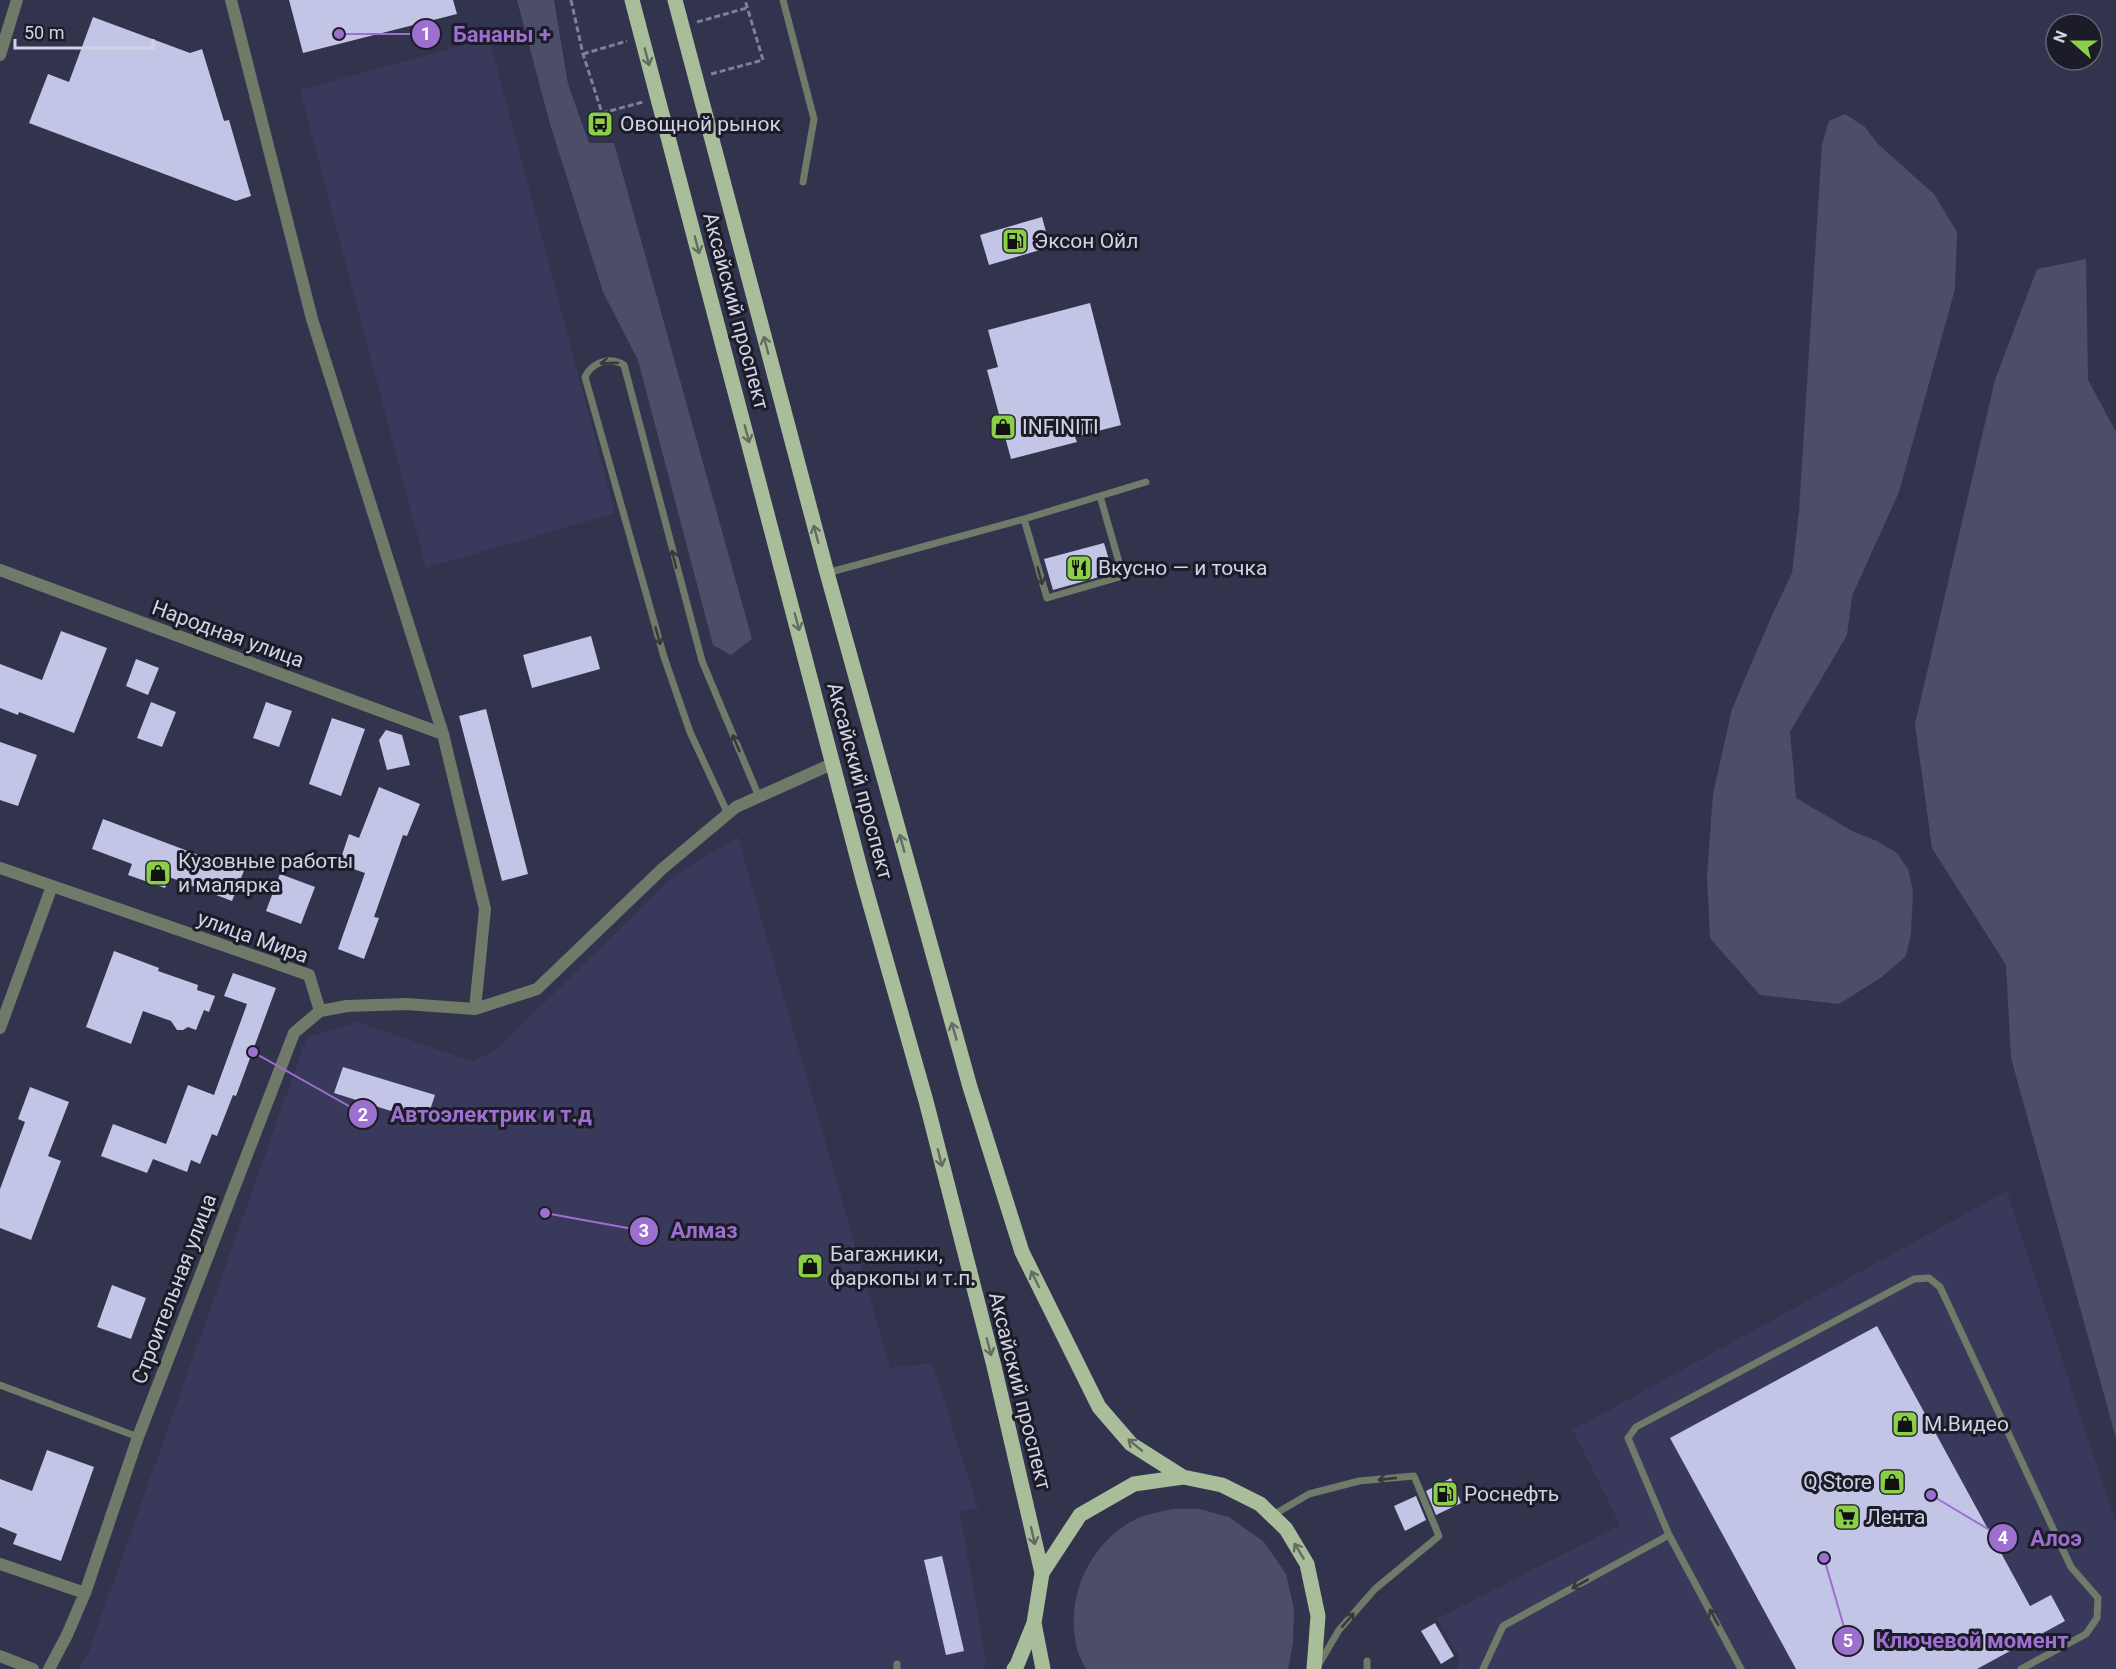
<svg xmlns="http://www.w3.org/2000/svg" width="2116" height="1669" font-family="Roboto,sans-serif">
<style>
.built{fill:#393a5b}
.green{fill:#4c4e69}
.building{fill:#c2c5e6}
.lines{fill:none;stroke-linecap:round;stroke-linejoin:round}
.path{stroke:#7e8095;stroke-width:3;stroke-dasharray:6 3;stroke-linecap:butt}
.service{stroke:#707a69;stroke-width:7}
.minor{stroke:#707a69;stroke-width:12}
.tertiary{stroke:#707a69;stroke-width:12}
.primary{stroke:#a9bd9b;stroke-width:15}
.oneway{stroke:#626c62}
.oneway2{stroke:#35383c}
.labels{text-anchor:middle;stroke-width:6;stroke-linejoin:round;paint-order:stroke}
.poi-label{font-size:21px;fill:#d1d3e4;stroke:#1b1c28;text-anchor:start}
.street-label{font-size:21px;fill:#d1d3e4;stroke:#1b1c28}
.leader{fill:none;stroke:#9d6fce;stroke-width:2}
.callout-dot{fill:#9d6fce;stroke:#1b1c28;stroke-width:2}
.mark-label{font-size:18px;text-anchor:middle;font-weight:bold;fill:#fff}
.callout-label{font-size:22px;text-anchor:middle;font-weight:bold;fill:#9d6fce;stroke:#1b1c28;stroke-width:6;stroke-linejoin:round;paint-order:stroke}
</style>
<rect width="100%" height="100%" fill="#32334d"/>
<path class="built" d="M489 38 615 513 426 568 300 90Z
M738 837 890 1368 932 1363 978 1508 960 1512 986 1665 981 1669H79L89 1651 307 1037 358 1022 473 1062 497 1049 675 875Z
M2007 1191 2116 1524V1669H1457L1460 1658 1437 1619 1620 1525 1573 1430Z"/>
<path class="green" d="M517 0H554L568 84 589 143H614L752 639 731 655 713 645 638 360 603 292 550 124Z
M1845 114 1865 127 1878 144 1934 194 1957 232 1955 289 1899 492 1852 596 1847 635 1790 732 1796 798 1854 832 1877 841 1897 853 1908 869 1913 891 1911 933 1906 956 1882 977 1839 1004 1760 995 1710 938 1707 876 1713 794 1732 709 1773 613 1792 573 1799 511 1822 144 1829 121Z
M2086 259 2088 380 2116 432V1438L2011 1058 2006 965 1932 848 1915 724 1995 380 2037 269Z
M1172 1509H1199L1229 1517 1264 1542 1286 1574 1294 1609 1293 1643 1288 1669H1086C1083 1662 1078 1655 1077 1648 1064 1598 1090 1542 1136 1519 1147 1514 1160 1512 1172 1509Z"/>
<path class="building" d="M289 0H453L457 14 303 53Z
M93 17 190 53 202 49 224 121 229 120 251 196 236 201 29 123 48 74 69 82Z
M1042 217 1050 247 989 265 980 235Z
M1090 303 1121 425 1075 437 1077 442 1011 459 987 370 998 367 988 330Z
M1104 543 1113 573 1053 590 1044 559Z
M61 631 107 648 74 733 19 712 18 715 0 708V664L42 680Z
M591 636 600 669 532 688 523 655Z
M136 659 159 668 148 695 126 686Z
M151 702 176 712 162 747 137 738Z
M266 702 292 711 279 747 253 738Z
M486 709 528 874 502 881 459 716Z
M332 718 365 729 341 796 309 784Z
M386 730 402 735 410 765 387 770 379 740Z
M0 742 37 755 18 806 0 800Z
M379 787 420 804 407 836 403 835 374 917 379 918 364 959 338 949 365 873 339 864 349 834 359 838Z
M103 819 209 859 210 855 245 868 232 901 169 877 165 888 128 875 132 864 92 849Z
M280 874 315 887 301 924 266 911Z
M114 951 159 968 158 971 198 985 197 990 215 996 209 1012 204 1010 196 1030 188 1027 183 1030H177L171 1021 143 1011 131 1044 86 1027Z
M233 973 276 988 236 1096 233 1095 217 1136 212 1134 200 1164 191 1160 187 1172 153 1159 147 1173 101 1156 113 1124 166 1144 188 1085 214 1095 247 1004 224 996Z
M343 1067 435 1095 426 1122 334 1093Z
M30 1087 69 1102 48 1156 61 1161 31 1240 0 1228V1189L25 1122 18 1119Z
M112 1285 146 1298 131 1339 97 1327Z
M1877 1326 2030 1606 2051 1595 2065 1621 1977 1669H1796L1670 1438Z
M47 1450 94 1467 61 1561 13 1544 17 1534 0 1527V1479L32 1491Z
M1451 1478 1461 1503 1436 1515 1426 1491Z
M1416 1496 1426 1520 1405 1531 1394 1506Z
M942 1556 964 1651 946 1655 924 1560Z
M1435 1623 1454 1656 1441 1664 1421 1631Z"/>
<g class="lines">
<path class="path" d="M571 0 583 54 602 113 643 102
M697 22 747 8
M583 54 627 41
M711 74 763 60 745 0"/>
<path class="service" d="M783 0 814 119 803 182
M1024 519 1047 598 1123 576 1100 496
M827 573 1024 519 1146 482
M728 814 690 732 664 657 585 377C592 362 610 356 624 365L702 661 759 797
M0 1385 138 1437
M1273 1515 1309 1494 1359 1481 1414 1476 1439 1536 1375 1589 1339 1630 1319 1664
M1669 1535 1628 1438 1636 1427 1914 1279 1929 1278 1940 1287 2071 1567 2098 1598 2097 1618 2086 1634 2021 1669
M897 1664V1669
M1367 1669V1661
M1483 1669 1503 1626 1669 1535 1741 1669"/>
<path class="minor" d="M0 55 17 0
M0 570 443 734
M0 868 309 975 320 1011
M0 1028 52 886
M0 1564 85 1593
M0 1656 33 1669"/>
<path class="tertiary" d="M231 0 312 319 443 734 485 909 475 1009
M49 1669 67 1635 85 1593 138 1437 294 1033 320 1011 347 1006 406 1004 475 1009 537 989 662 869 736 807 834 763"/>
<path class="primary" d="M632 0 864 883 926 1101 994 1366 1042 1573
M675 0 827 573 970 1087 1022 1252 1099 1407 1131 1444 1183 1477
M1014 1669 1017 1665 1034 1623
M1043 1669 1034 1623 1042 1573 1080 1515 1134 1484 1183 1477 1222 1485 1260 1504 1286 1529 1307 1564 1318 1616 1314 1669"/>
</g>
<defs><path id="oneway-shaft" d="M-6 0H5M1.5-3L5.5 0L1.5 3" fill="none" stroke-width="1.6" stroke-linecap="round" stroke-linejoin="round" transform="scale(1.5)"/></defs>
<g class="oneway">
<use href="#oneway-shaft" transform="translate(647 57) rotate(75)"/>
<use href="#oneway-shaft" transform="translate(697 245) rotate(75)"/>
<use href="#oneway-shaft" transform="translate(766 345) rotate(-105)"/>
<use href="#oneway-shaft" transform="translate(747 434) rotate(75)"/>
<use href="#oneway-shaft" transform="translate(816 534) rotate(-105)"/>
<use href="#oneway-shaft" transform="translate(797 622) rotate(75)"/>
<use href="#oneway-shaft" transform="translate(902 843) rotate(-105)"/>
<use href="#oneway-shaft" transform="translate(954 1031) rotate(-106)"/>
<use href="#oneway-shaft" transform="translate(940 1158) rotate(76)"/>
<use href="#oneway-shaft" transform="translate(1035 1279) rotate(-116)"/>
<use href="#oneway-shaft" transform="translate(989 1347) rotate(75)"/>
<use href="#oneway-shaft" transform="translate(1135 1445) rotate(-141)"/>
<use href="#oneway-shaft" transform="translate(1033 1536) rotate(77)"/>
<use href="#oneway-shaft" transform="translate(1299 1551) rotate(-121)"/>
</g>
<g class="oneway2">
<use href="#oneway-shaft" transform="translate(609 363) rotate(178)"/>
<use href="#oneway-shaft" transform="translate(674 559) rotate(-104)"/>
<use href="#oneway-shaft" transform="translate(1040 576) rotate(74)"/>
<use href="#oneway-shaft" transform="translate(658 636) rotate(74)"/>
<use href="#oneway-shaft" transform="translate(736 743) rotate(-113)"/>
<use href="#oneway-shaft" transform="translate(1387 1479) rotate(174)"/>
<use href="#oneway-shaft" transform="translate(1580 1584) rotate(151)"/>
<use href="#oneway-shaft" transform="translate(1714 1617) rotate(-118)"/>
<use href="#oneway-shaft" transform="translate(1348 1620) rotate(-49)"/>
</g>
<defs>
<g id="bus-square" transform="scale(1.35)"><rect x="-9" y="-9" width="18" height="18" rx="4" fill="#8bce47" stroke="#1b1c28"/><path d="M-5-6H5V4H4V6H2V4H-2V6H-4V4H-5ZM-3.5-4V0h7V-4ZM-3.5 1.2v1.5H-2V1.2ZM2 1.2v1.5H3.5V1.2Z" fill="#111"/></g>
<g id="fuel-square" transform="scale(1.35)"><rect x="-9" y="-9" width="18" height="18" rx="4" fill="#8bce47" stroke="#1b1c28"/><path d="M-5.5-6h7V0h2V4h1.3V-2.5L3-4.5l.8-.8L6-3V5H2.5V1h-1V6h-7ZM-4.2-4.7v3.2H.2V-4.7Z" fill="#111"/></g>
<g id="shop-square" transform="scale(1.35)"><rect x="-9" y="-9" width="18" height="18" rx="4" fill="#8bce47" stroke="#1b1c28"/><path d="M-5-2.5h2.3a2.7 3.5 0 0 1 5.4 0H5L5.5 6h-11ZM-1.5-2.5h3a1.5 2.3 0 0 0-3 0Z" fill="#111"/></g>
<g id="restaurant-square" transform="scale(1.35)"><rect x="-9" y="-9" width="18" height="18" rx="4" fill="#8bce47" stroke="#1b1c28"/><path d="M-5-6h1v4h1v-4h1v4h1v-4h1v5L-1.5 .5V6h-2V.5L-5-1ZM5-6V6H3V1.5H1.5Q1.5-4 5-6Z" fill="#111"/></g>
<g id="supermarket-square" transform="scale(1.35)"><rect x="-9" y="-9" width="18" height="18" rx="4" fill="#8bce47" stroke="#1b1c28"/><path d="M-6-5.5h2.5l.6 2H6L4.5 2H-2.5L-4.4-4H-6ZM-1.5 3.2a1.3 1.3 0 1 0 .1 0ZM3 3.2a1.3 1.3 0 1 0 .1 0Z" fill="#111"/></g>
</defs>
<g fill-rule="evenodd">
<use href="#bus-square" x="600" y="124"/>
<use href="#fuel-square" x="1015" y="241"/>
<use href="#shop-square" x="1003" y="427"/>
<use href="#restaurant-square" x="1079" y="568"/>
<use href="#shop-square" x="158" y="873"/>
<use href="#shop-square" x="810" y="1266"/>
<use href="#shop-square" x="1905" y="1424"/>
<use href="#shop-square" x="1892" y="1482"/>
<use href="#fuel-square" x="1445" y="1494"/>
<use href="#supermarket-square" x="1847" y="1517"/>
</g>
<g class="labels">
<g class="poi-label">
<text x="620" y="131">Овощной рынок</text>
<text x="1034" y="248">Эксон Ойл</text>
<text x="1022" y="434">INFINITI</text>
<text x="1098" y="575">Вкусно — и точка</text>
<text x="178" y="868">Кузовные работы<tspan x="178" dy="24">и малярка</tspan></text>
<text x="830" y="1261">Багажники,<tspan x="830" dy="24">фаркопы и т.п.</tspan></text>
<text x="1924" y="1431">М.Видео</text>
<text x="1872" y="1489" text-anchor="end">Q Store</text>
<text x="1464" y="1501">Роснефть</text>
<text x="1866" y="1524">Лента</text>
</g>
<g class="street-label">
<text transform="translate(736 311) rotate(75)" y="7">Аксайский проспект</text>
<text transform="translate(228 634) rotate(20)" y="7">Народная улица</text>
<text transform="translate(860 781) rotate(75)" y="7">Аксайский проспект</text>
<text transform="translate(253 937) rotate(20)" y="7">улица Мира</text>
<text transform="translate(174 1289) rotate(-69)" y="7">Строительная улица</text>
<text transform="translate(1020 1391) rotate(76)" y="7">Аксайский проспект</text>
</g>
</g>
<path class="leader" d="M339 34L426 34M253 1052L363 1114M545 1213L644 1231M1931 1495L2003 1538M1824 1558L1848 1641"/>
<g class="callout-dot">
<circle cx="339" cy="34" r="6"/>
<circle cx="253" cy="1052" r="6"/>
<circle cx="545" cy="1213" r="6"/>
<circle cx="1931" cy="1495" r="6"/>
<circle cx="1824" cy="1558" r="6"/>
<circle cx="426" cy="34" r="15"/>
<circle cx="363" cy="1114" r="15"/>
<circle cx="644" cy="1231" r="15"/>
<circle cx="2003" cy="1538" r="15"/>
<circle cx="1848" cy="1641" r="15"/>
</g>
<g class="mark-label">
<text x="426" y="40">1</text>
<text x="363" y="1121">2</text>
<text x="644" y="1237">3</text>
<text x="2003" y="1544">4</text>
<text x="1848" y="1647">5</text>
</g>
<g class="callout-label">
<text x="502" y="42">Бананы +</text>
<text x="491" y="1122">Автоэлектрик и т.д</text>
<text x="704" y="1238">Алмаз</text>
<text x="2056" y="1546">Алоэ</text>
<text x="1972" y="1648">Ключевой момент</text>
</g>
<g transform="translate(2074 42) rotate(291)"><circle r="28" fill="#1b1c28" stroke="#646573" stroke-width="1.5"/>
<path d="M0-4.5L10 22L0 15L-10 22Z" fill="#8bce47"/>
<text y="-9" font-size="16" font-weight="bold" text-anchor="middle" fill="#d1d3e4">N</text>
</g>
<path d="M15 39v9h138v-9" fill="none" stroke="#d1d3e4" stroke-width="3"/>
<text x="24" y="39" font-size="18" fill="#d1d3e4" stroke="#1b1c28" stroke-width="4.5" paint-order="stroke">50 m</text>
</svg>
